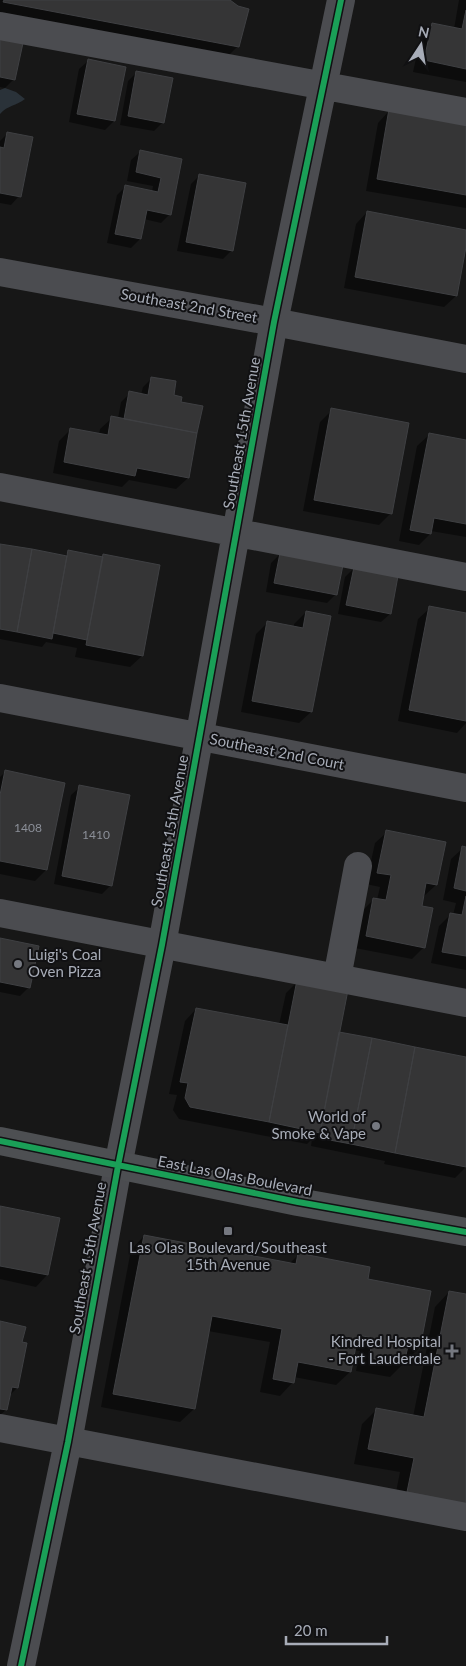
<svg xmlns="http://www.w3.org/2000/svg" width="466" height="1666" font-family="Lato,sans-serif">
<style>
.water{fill:#2a3239}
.shadow{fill:#0007}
.building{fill:#353536;stroke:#3f4043}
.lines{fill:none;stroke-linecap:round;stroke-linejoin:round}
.minor{stroke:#4b4c50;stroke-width:28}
.major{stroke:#4d4f52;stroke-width:28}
.cycleway-casing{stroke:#111113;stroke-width:9}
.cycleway{stroke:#1a9f57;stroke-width:6}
.poi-dot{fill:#757880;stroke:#111113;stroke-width:2}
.labels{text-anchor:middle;stroke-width:4;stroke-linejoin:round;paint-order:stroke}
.number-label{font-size:12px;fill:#8b8f98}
.street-label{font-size:15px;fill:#a8adb8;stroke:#111113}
.poi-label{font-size:15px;fill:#a8adb8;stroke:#111113;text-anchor:end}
</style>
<rect width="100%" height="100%" fill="#171717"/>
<path class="water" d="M5 88 16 92 25 99C16 106 8 105 0 114V90Z"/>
<path class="shadow" d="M0 0H228L238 46 226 58 0 15Z
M459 0H466V82L413 72 421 36 432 24 454 29Z
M0 40 14 79 5 88 0 87Z
M88 61 114 121 105 130 69 122 79 69Z
M137 72 163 122 154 131 120 125 128 81Z
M389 111 466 124V208L366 191 378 123Z
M8 133 19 196 11 205 0 203V141Z
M140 152 181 160 170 214 161 223 144 219 140 239 131 248 107 243 117 195 126 186 152 192 153 186 127 181 131 160Z
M199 176 232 250 223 259 177 251 191 184Z
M367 212 466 231V240L456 296 444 307 344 288 356 224Z
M152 378 180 403 188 478 176 489 129 480 122 487 53 473 59 441 71 429 99 435 100 429 112 418 118 419 121 402 130 393 141 395 143 387Z
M332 410 407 424 390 514 379 525 303 511 320 422Z
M429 435 466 442V537L431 531 430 534 419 545 399 541 417 446Z
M0 545 63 557 69 552 101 558 104 556 142 656 130 667 75 657 77 648 46 642 42 647 0 639Z
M280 554 335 595 327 603 266 592 271 563Z
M354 568 390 614 381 622 338 614 345 577Z
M430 608 466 615V723L457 733 398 721 418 619Z
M306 612 311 712 299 723 241 712 256 634 268 622 294 627V624Z
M5 772 46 870 35 881 0 874V777Z
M80 787 111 885 102 894 54 884 71 795Z
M387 832 436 885 424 896H423L421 907 424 947 412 959 355 948 362 911 374 899 377 900 380 887 366 884 375 843Z
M463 848H466V970L431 963 439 926 450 915H453L456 903 443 900 451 859Z
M0 939 29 987 20 996 0 992Z
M297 982 338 1033 466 1058V1167L455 1178 384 1164 385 1161 311 1146 312 1139 307 1144 179 1119 173 1110 177 1095 169 1094 185 1021 196 1009 279 1025 286 993Z
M0 1207 47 1275 36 1287 0 1279Z
M144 1236 289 1264 298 1255 367 1280 419 1348 406 1361 404 1360 403 1364 390 1377 356 1371 360 1351 354 1350 350 1372 336 1385 294 1377 293 1382 280 1396 260 1392 270 1342 208 1331 194 1409 180 1422 101 1407 131 1250Z
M449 1292 466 1296V1521L393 1507 400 1472 354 1464 362 1424 376 1410 413 1417 435 1307Z
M0 1323 21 1343 17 1388 9 1396 6 1410 0 1415Z"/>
<path class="building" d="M4 0H230L238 6 249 9 239 47 3 2Z
M466 10V69L424 60 432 23 462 29Z
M0 39 23 43 15 80 0 77Z
M88 59 126 67 115 121 77 114Z
M136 71 173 78 164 123 128 116Z
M389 109 466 123V195L377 179Z
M7 132 33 137 21 197 0 193V147L4 148Z
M140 150 182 159 171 215 147 210 141 239 115 234 125 185 158 192 161 178 136 172Z
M199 174 246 183 233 251 186 242Z
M367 211 466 230V247L457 296 355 277Z
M151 377 176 381 174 395 182 397 181 402 203 406 197 433 124 419 129 391 148 395Z
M331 408 409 423 392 514 314 500Z
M111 416 197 433 189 478 137 468 135 476 64 462 70 428 108 435Z
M429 433 466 440V524L434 518 431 534 410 530Z
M0 544 32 549 17 632 0 629Z
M32 549 67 556 52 639 17 632Z
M68 550 103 557 87 640 53 633Z
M280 553 343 565 337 595 274 583Z
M103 554 160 565 143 656 86 645Z
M354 567 398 576 391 614 346 605Z
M429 606 466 613V721L409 710Z
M306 611 331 616 312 712 252 701 267 621 303 628Z
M5 770 65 783 47 870 0 861V795Z
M79 785 130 795 112 886 62 876Z
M386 830 446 842 437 885 426 883 422 906 433 908 425 948 366 936 373 898 386 900 391 875 377 873Z
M462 846 466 847V891L454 888Z
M466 896V956L442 952 450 913 462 915Z
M0 938 39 946 30 988 0 982Z
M297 980 348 990 320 1133 269 1122Z
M196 1008 288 1025 269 1122 190 1107 185 1098 188 1083 180 1082Z
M339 1032 372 1038 351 1144 319 1138Z
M372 1038 415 1047 395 1153 351 1144Z
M415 1047 466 1057V1167L395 1153Z
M0 1206 60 1218 48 1275 0 1266Z
M144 1235 296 1264 298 1253 370 1267 368 1279 431 1291 420 1348 408 1346 404 1364 369 1358 373 1338 358 1335 351 1372 298 1362 294 1383 273 1379 282 1329 212 1316 195 1409 113 1394Z
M449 1291 466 1294V1504L407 1492 414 1458 368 1449 376 1408 424 1417Z
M0 1321 26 1327 22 1342 27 1343 18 1388 12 1387 7 1410 0 1409Z"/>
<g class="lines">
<path class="minor" d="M0 26 466 112
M0 272 274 322 466 359
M0 487 466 577
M0 698 466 788
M0 913 466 1003
M337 978 358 866
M0 1428 466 1517
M21 1666 68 1442 118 1166 162 945 274 322 341 0"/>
<path class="major" d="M0 1141 298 1202 466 1232"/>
<g class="cycleway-casing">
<path id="cycleway" d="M0 1141 298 1202 466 1232
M21 1666 68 1442 118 1166 162 945 274 322 341 0"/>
</g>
<use href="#cycleway" class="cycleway"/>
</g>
<g class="poi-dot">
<circle cx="18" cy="964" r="5"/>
<circle cx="376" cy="1126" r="5"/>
<rect x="223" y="1226" width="10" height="10" rx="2.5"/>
<path d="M449.5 1343.5h5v5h5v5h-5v5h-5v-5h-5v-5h5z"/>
</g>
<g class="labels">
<g class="number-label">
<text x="28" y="832">1408</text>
<text x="96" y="839">1410</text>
</g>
<g class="street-label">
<text transform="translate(189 306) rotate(10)" y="5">Southeast 2nd Street</text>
<text transform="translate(242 433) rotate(-80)" y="5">Southeast 15th Avenue</text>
<text transform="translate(277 752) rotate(11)" y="5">Southeast 2nd Court</text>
<text transform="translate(170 831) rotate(-80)" y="5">Southeast 15th Avenue</text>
<text transform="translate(235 1176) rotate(11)" y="5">East Las Olas Boulevard</text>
<text transform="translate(88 1258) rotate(-80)" y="5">Southeast 15th Avenue</text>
</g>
<g class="poi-label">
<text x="28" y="960" text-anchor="start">Luigi's Coal<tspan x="28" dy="17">Oven Pizza</tspan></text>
<text x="366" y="1122">World of<tspan x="366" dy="17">Smoke &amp; Vape</tspan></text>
<text x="228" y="1253" text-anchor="middle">Las Olas Boulevard/Southeast<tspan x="228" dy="17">15th Avenue</tspan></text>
<text x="441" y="1347">Kindred Hospital<tspan x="441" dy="17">- Fort Lauderdale</tspan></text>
</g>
</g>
<g transform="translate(421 45) rotate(12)" stroke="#111113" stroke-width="4" paint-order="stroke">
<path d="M0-4L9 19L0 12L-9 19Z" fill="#a8adb8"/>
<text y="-8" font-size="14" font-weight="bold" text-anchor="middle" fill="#a8adb8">N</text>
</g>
<path d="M286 1636v8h101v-8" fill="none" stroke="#a8adb8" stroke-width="2.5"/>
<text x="294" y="1636" font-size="15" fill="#a8adb8" stroke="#111113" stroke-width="4" paint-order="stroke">20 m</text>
</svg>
